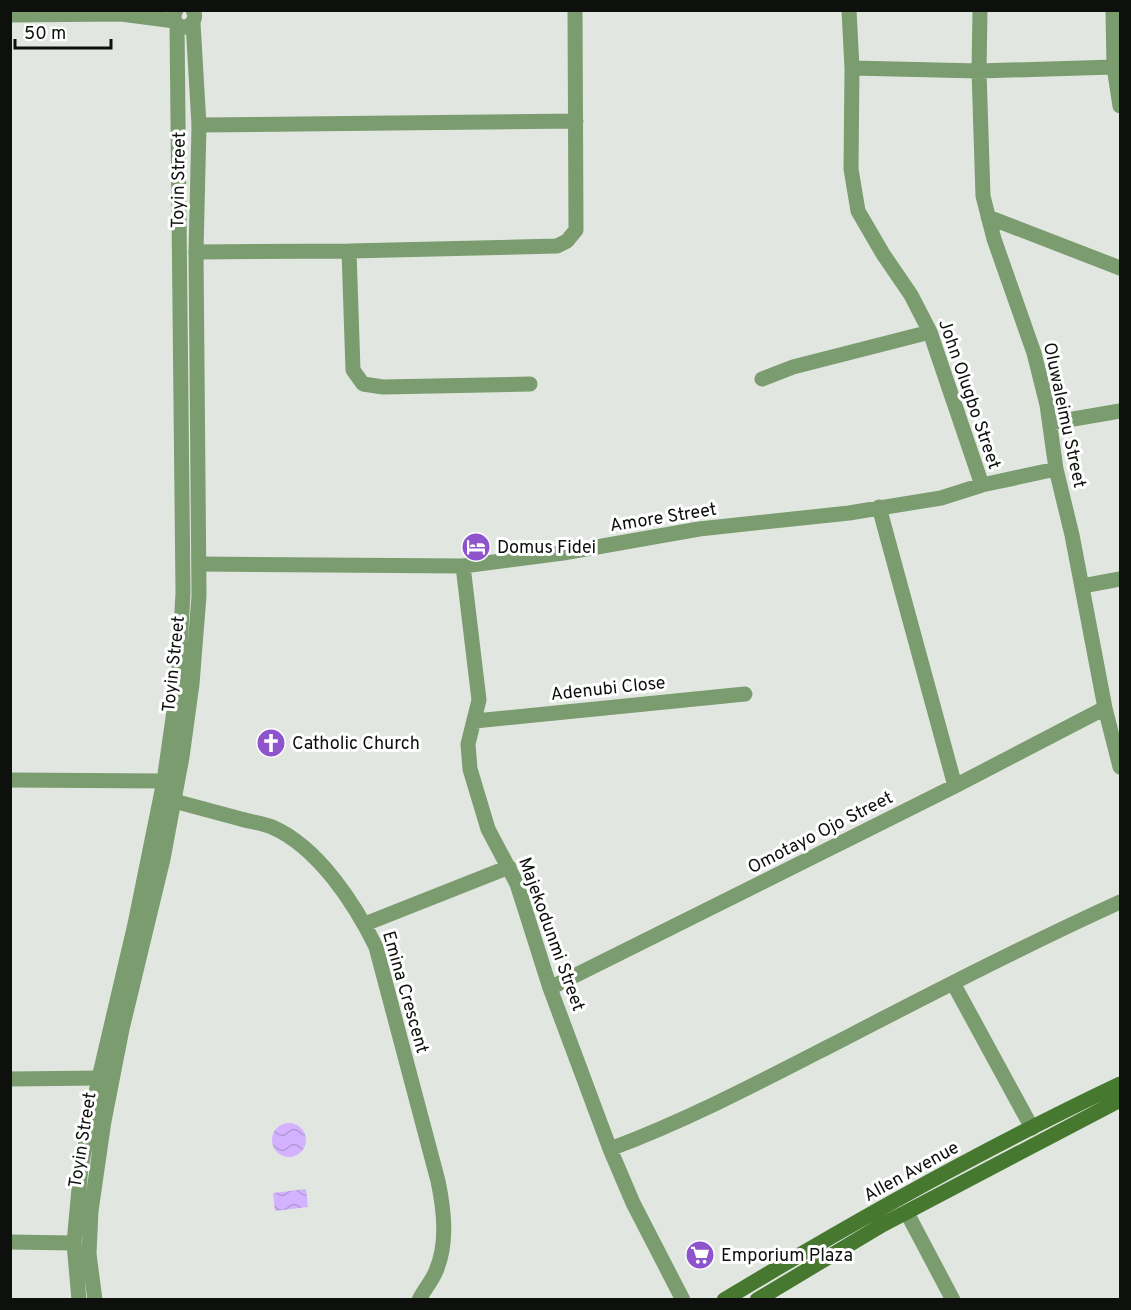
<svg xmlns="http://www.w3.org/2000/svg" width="1131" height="1310" font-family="Overpass,sans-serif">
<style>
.water{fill:url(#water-waves)}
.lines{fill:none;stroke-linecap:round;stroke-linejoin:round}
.minor{stroke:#7b9c6e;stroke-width:15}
.tertiary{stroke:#7b9c6e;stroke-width:15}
.secondary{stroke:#477830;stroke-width:15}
.labels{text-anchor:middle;stroke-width:6;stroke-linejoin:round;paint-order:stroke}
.street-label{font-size:18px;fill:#0e100e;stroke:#fff}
.poi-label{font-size:18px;fill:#0e100e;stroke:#fff;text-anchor:start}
</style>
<defs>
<pattern id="water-waves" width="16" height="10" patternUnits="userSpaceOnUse" patternTransform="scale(1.5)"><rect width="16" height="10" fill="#d3b2ff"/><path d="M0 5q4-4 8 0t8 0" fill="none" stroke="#b498d9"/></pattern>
</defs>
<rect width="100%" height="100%" fill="#e1e7e0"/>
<path class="water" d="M272 1140a17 17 0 1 1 34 0a17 17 0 1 1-34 0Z
M306 1189 308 1207 275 1211 273 1193Z"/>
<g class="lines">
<path class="minor" d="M849 10 852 68 851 169 858 211 883 254 911 295 930 332 982 485
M980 10 979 71 983 196 994 239 1034 353 1047 405 1056 469 1072 535 1105 708 1120 767
M1114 67 1120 106
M852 68 979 71 1114 67 1113 10
M199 125 576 121
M988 217 1120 268
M349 251 353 370 363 384 383 387 530 384
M196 252 349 251 557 246 567 241 576 230 575 10
M762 379 793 367 930 332
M1050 423 1120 411
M879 507 955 786
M200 564 463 566 563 553 699 529 849 513 941 498 982 485 1056 469
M463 566 479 700 468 744 470 769 488 829 517 884 550 988 610 1149 633 1203 683 1300
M1082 586 1120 579
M475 721 745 694
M10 780 164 781
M174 801C196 807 218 813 241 819 251 822 262 823 272 827 318 847 355 904 376 947L438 1181C444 1210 448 1243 436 1271 432 1281 424 1290 419 1300
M365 924 509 867
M953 983 1032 1128
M550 988 955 786 1105 708
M10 1079 99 1078
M610 1149C685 1121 756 1084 828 1047 925 997 1021 947 1120 902
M907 1213 953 1300
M10 1242 74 1243"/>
<path class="tertiary" d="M176 10C171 19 176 27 185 27 193 25 197 18 193 10
M10 15 121 14 175 21
M79 1300 74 1243 81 1167 99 1078 135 924 164 781 178 683 183 593 177 25
M95 1300 89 1254 91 1211 104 1121 122 1029 163 859 182 757 192 684 199 596 196 252 199 125 193 23"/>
<path class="secondary" d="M724 1300C853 1222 985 1148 1120 1084
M757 1300 882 1225 1120 1100"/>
</g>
<defs>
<g id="hotel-disc" transform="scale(1.5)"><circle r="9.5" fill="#8d54cb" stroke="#fff"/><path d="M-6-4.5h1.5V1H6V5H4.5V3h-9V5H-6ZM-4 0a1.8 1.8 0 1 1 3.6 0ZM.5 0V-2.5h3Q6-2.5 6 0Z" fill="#fff"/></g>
<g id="church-disc" transform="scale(1.5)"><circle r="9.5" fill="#8d54cb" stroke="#fff"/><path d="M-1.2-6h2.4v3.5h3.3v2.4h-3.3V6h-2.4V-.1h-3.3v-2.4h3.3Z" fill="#fff"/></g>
<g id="supermarket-disc" transform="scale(1.5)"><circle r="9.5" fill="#8d54cb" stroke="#fff"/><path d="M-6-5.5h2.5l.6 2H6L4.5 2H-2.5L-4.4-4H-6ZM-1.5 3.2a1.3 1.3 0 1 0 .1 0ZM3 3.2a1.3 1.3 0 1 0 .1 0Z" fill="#fff"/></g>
</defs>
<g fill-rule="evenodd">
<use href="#hotel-disc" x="476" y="547"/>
<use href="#church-disc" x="271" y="743"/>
<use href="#supermarket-disc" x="700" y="1255"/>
</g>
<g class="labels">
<g class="street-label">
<text transform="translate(178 180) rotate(-89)" y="6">Toyin Street</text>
<text transform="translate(970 394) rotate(71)" y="6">John Olugbo Street</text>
<text transform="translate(1065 415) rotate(78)" y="6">Oluwaleimu Street</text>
<text transform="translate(663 517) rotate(-9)" y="6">Amore Street</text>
<text transform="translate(173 664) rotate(-84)" y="6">Toyin Street</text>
<text transform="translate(608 688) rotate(-6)" y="6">Adenubi Close</text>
<text transform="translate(820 832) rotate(-27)" y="6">Omotayo Ojo Street</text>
<text transform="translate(552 934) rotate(70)" y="6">Majekodunmi Street</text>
<text transform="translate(406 992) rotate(74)" y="6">Emina Crescent</text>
<text transform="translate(82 1140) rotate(-81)" y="6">Toyin Street</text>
<text transform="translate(911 1171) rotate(-29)" y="6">Allen Avenue</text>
</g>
<g class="poi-label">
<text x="497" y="553">Domus Fidei</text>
<text x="292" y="749">Catholic Church</text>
<text x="721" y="1261">Emporium Plaza</text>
</g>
</g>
<rect width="1131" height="1310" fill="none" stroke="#0e100e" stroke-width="24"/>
<path d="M15 39v9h96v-9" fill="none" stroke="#0e100e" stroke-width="3"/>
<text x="24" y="39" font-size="18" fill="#0e100e" stroke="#ffffff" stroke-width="4.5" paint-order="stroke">50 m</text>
</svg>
